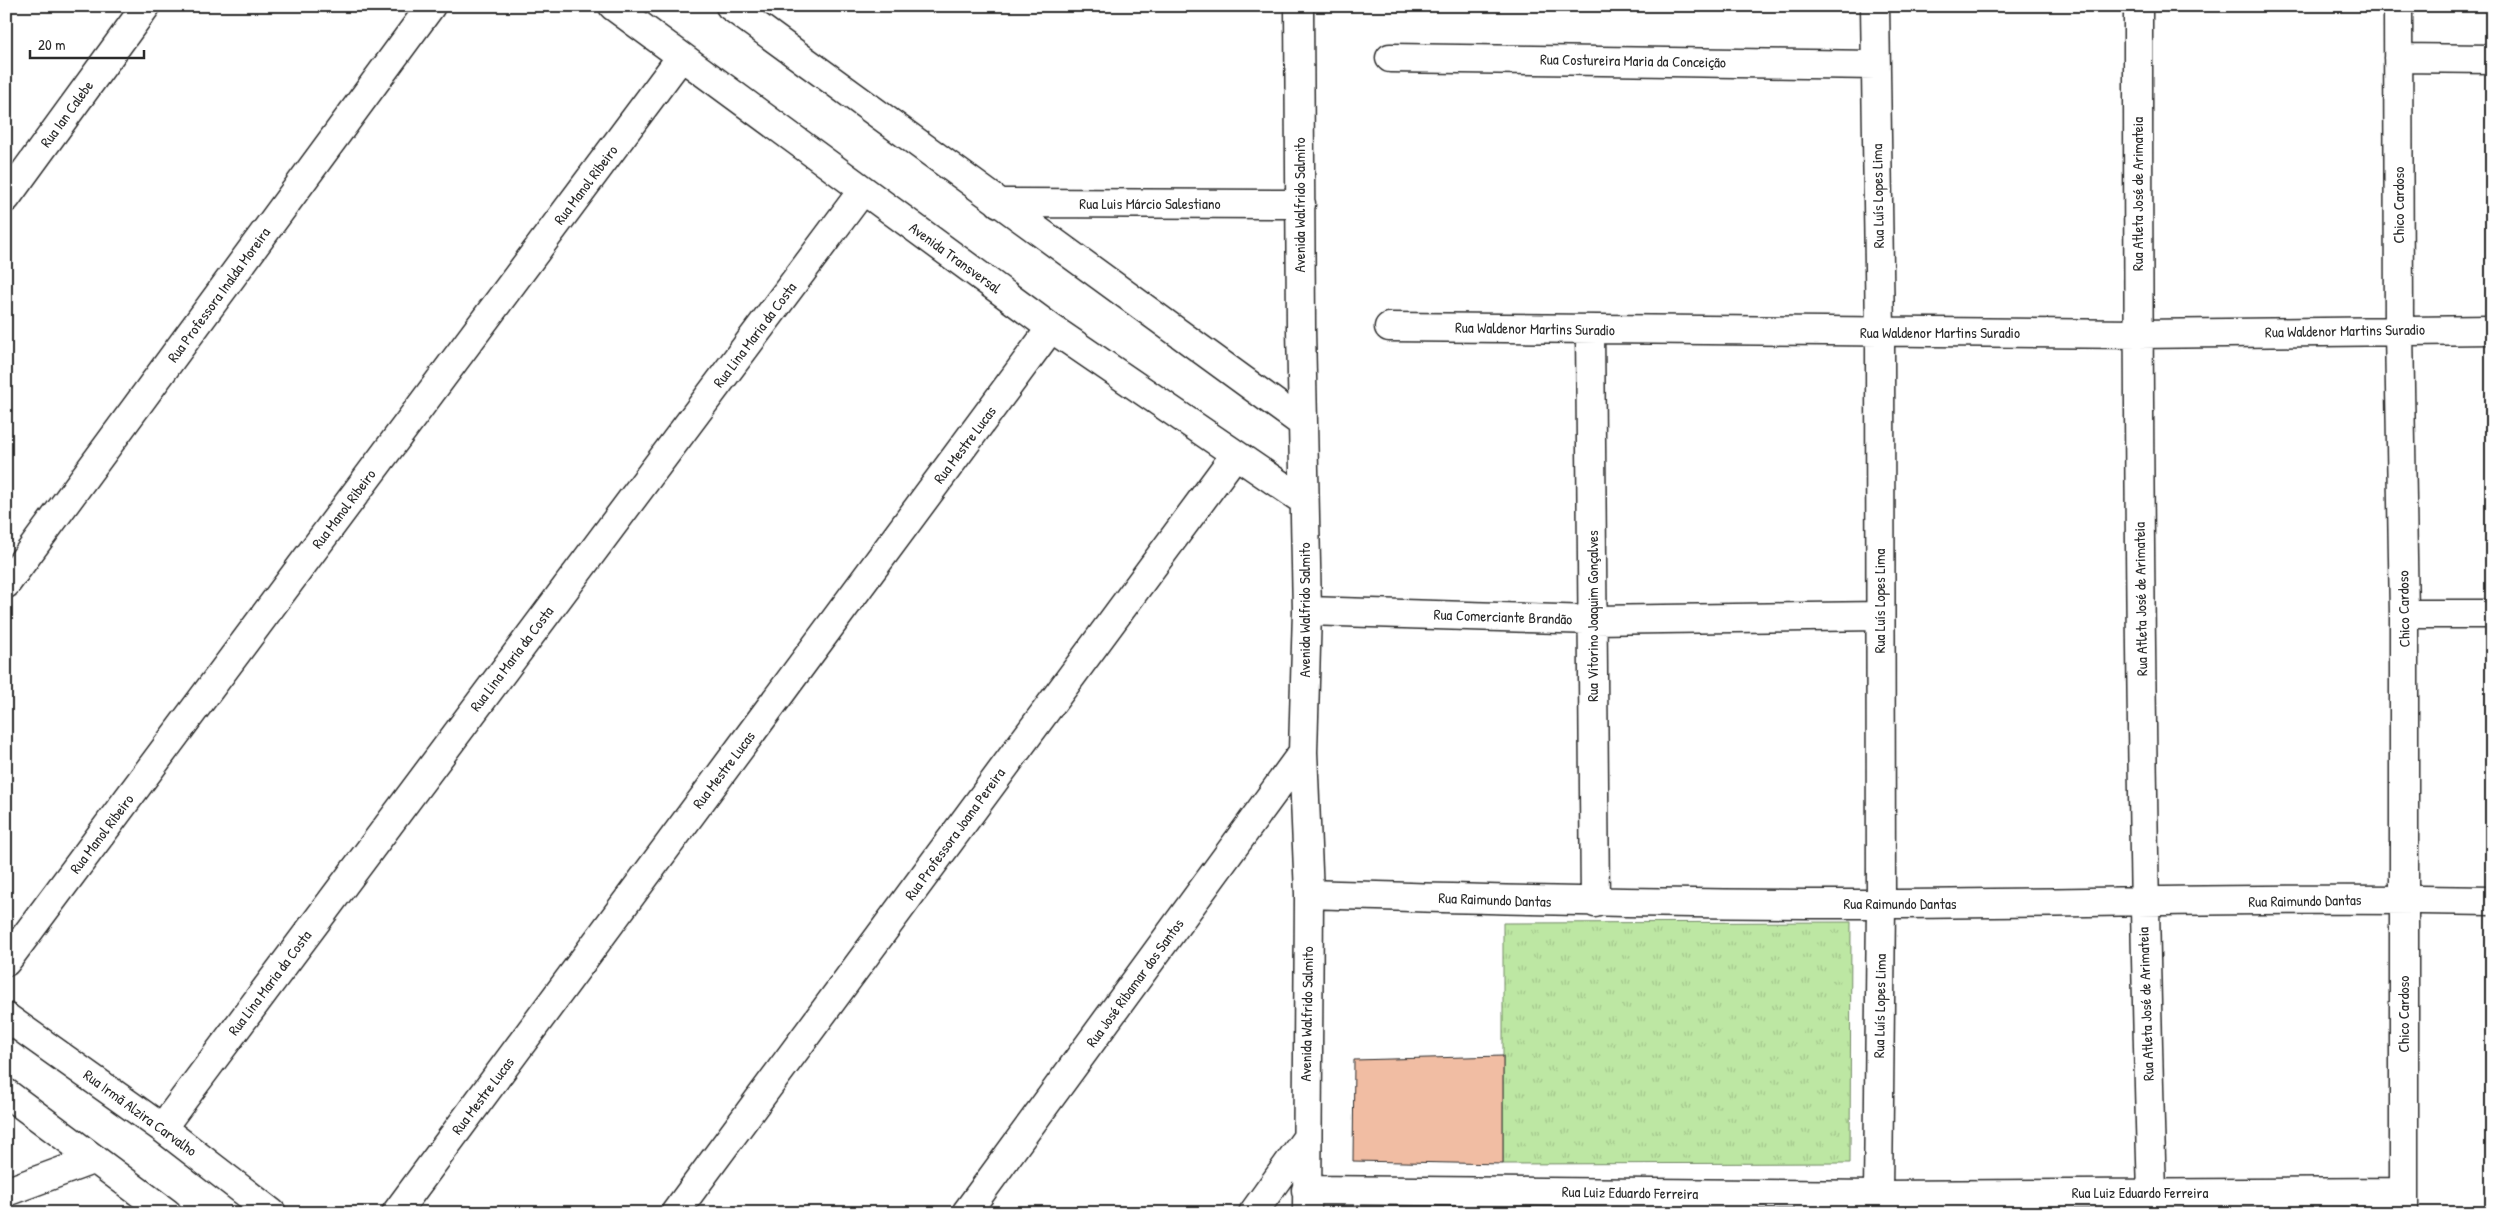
<svg xmlns="http://www.w3.org/2000/svg" width="2498" height="1219" font-family="'Patrick Hand',sans-serif">
<style>
.park{fill:url(#park-tufts);stroke:#748967}
.building{fill:#f1bda3;stroke:#2b2b2b}
.lines{fill:none;stroke-linecap:round;stroke-linejoin:round}
.minor-casing{stroke:#2b2b2b;stroke-width:31}
.minor{stroke:#fff;stroke-width:28}
.labels{text-anchor:middle;stroke-width:4;stroke-linejoin:round;paint-order:stroke}
.street-label{font-size:15px;fill:#2b2b2b;stroke:#fff}
</style>
<defs>
<pattern id="park-tufts" width="24" height="20" patternUnits="userSpaceOnUse" patternTransform="scale(1.25)"><rect width="24" height="20" fill="#bde7a3"/><path d="M3 7l-1-3M5 7V3M7 7l1-3M15 17l-1-3M17 17v-4M19 17l1-3" fill="none" stroke="#a3c68c"/></pattern>
</defs>
<rect width="100%" height="100%" fill="#fff"/>
<filter id="ink" filterUnits="userSpaceOnUse"><feTurbulence type="fractalNoise" baseFrequency=".02" numOctaves="2"/><feDisplacementMap in="SourceGraphic" scale="10" xChannelSelector="R" yChannelSelector="G"/><feConvolveMatrix kernelMatrix="1 2 1 2 8 2 1 2 1" color-interpolation-filters="sRGB"/></filter>
<g filter="url(#ink)">
<path class="park" d="M1851 922 1850 1163 1503 1164V923Z"/>
<path class="building" d="M1503 1056V1164L1353 1161 1354 1060Z"/>
<g class="lines">
<g class="minor-casing">
<path id="minor" d="M613 6 1051 328 1304 501
M730 6 1302 423
M1299 6 1301 329 1307 611 1303 752 1309 894 1307 1213
M1875 6 1880 333 1881 904 1878 1195
M2138 6C2138 402 2140 797 2152 1193
M2398 6 2399 331 2404 614V1213
M1390 58 1876 65
M2398 58 2492 59
M6 198 146 6
M999 203 1301 204
M1389 327 2138 334 2492 330
M1590 329 1595 903
M6 584 431 6
M1307 611 1593 620 1880 616
M2404 614H2492
M1309 894C1501 900 1693 905 1885 904 2087 903 2290 897 2492 901
M6 962 681 57
M6 1017 162 1128 272 1213
M6 1093 167 1213
M162 1128 863 190
M1306 1190 1878 1195 2404 1192
M6 1192 95 1159
M396 1213 1051 328
M675 1213 1235 455
M966 1213 1303 752
M1253 1213 1306 1139"/>
</g>
<use href="#minor" class="minor"/>
</g>
</g>
<g class="labels">
<g class="street-label">
<text transform="translate(1633 61) rotate(1)" y="5">Rua Costureira Maria da Conceição</text>
<text transform="translate(67 114) rotate(-54)" y="5">Rua Ian Calebe</text>
<text transform="translate(586 185) rotate(-53)" y="5">Rua Manol Ribeiro</text>
<text transform="translate(2138 194) rotate(-90)" y="5">Rua Atleta José de Arimateia</text>
<text transform="translate(1878 196) rotate(-91)" y="5">Rua Luís Lopes Lima</text>
<text x="1150" y="209">Rua Luis Márcio Salestiano</text>
<text transform="translate(1300 205) rotate(-90)" y="5">Avenida Walfrido Salmito</text>
<text transform="translate(2399 205) rotate(-90)" y="5">Chico Cardoso</text>
<text transform="translate(955 258) rotate(36)" y="5">Avenida Transversal</text>
<text transform="translate(219 295) rotate(-54)" y="5">Rua Professora Inalda Moreira</text>
<text transform="translate(1535 329) rotate(1)" y="5">Rua Waldenor Martins Suradio</text>
<text transform="translate(2345 331) rotate(-1)" y="5">Rua Waldenor Martins Suradio</text>
<text x="1940" y="338">Rua Waldenor Martins Suradio</text>
<text transform="translate(755 335) rotate(-53)" y="5">Rua Lina Maria da Costa</text>
<text transform="translate(965 445) rotate(-53)" y="5">Rua Mestre Lucas</text>
<text transform="translate(344 509) rotate(-53)" y="5">Rua Manol Ribeiro</text>
<text transform="translate(2141 599) rotate(-91)" y="5">Rua Atleta José de Arimateia</text>
<text transform="translate(1880 601) rotate(-90)" y="5">Rua Luís Lopes Lima</text>
<text transform="translate(2404 609) rotate(-91)" y="5">Chico Cardoso</text>
<text transform="translate(1305 610) rotate(-90)" y="5">Avenida Walfrido Salmito</text>
<text transform="translate(1593 616) rotate(-90)" y="5">Rua Vitorino Joaquim Gonçalves</text>
<text transform="translate(1503 617) rotate(2)" y="5">Rua Comerciante Brandão</text>
<text transform="translate(512 659) rotate(-53)" y="5">Rua Lina Maria da Costa</text>
<text transform="translate(724 770) rotate(-53)" y="5">Rua Mestre Lucas</text>
<text transform="translate(102 834) rotate(-53)" y="5">Rua Manol Ribeiro</text>
<text transform="translate(955 834) rotate(-54)" y="5">Rua Professora Joana Pereira</text>
<text transform="translate(1495 900) rotate(2)" y="5">Rua Raimundo Dantas</text>
<text transform="translate(2305 901) rotate(-1)" y="5">Rua Raimundo Dantas</text>
<text x="1900" y="909">Rua Raimundo Dantas</text>
<text transform="translate(270 983) rotate(-53)" y="5">Rua Lina Maria da Costa</text>
<text transform="translate(1135 983) rotate(-54)" y="5">Rua José Ribamar dos Santos</text>
<text transform="translate(2146 1004) rotate(-92)" y="5">Rua Atleta José de Arimateia</text>
<text transform="translate(1880 1006) rotate(-89)" y="5">Rua Luís Lopes Lima</text>
<text transform="translate(1307 1014) rotate(-89)" y="5">Avenida Walfrido Salmito</text>
<text transform="translate(2404 1014) rotate(-90)" y="5">Chico Cardoso</text>
<text transform="translate(483 1096) rotate(-53)" y="5">Rua Mestre Lucas</text>
<text transform="translate(140 1113) rotate(36)" y="5">Rua Irmã Alzira Carvalho</text>
<text transform="translate(1630 1193) rotate(1)" y="5">Rua Luiz Eduardo Ferreira</text>
<text x="2140" y="1198">Rua Luiz Eduardo Ferreira</text>
</g>
</g>
<rect width="2498" height="1219" fill="none" stroke="#fff" stroke-width="25"/>
<rect x="12" y="12" width="2473" height="1194" fill="none" stroke="#2b2b2b" stroke-width="2" filter="url(#ink)"/>
<path d="M30 50v8h114v-8" fill="none" stroke="#2b2b2b" stroke-width="2.5"/>
<text x="38" y="50" font-size="15" fill="#2b2b2b" stroke="#ffffff" stroke-width="4" paint-order="stroke">20 m</text>
</svg>
